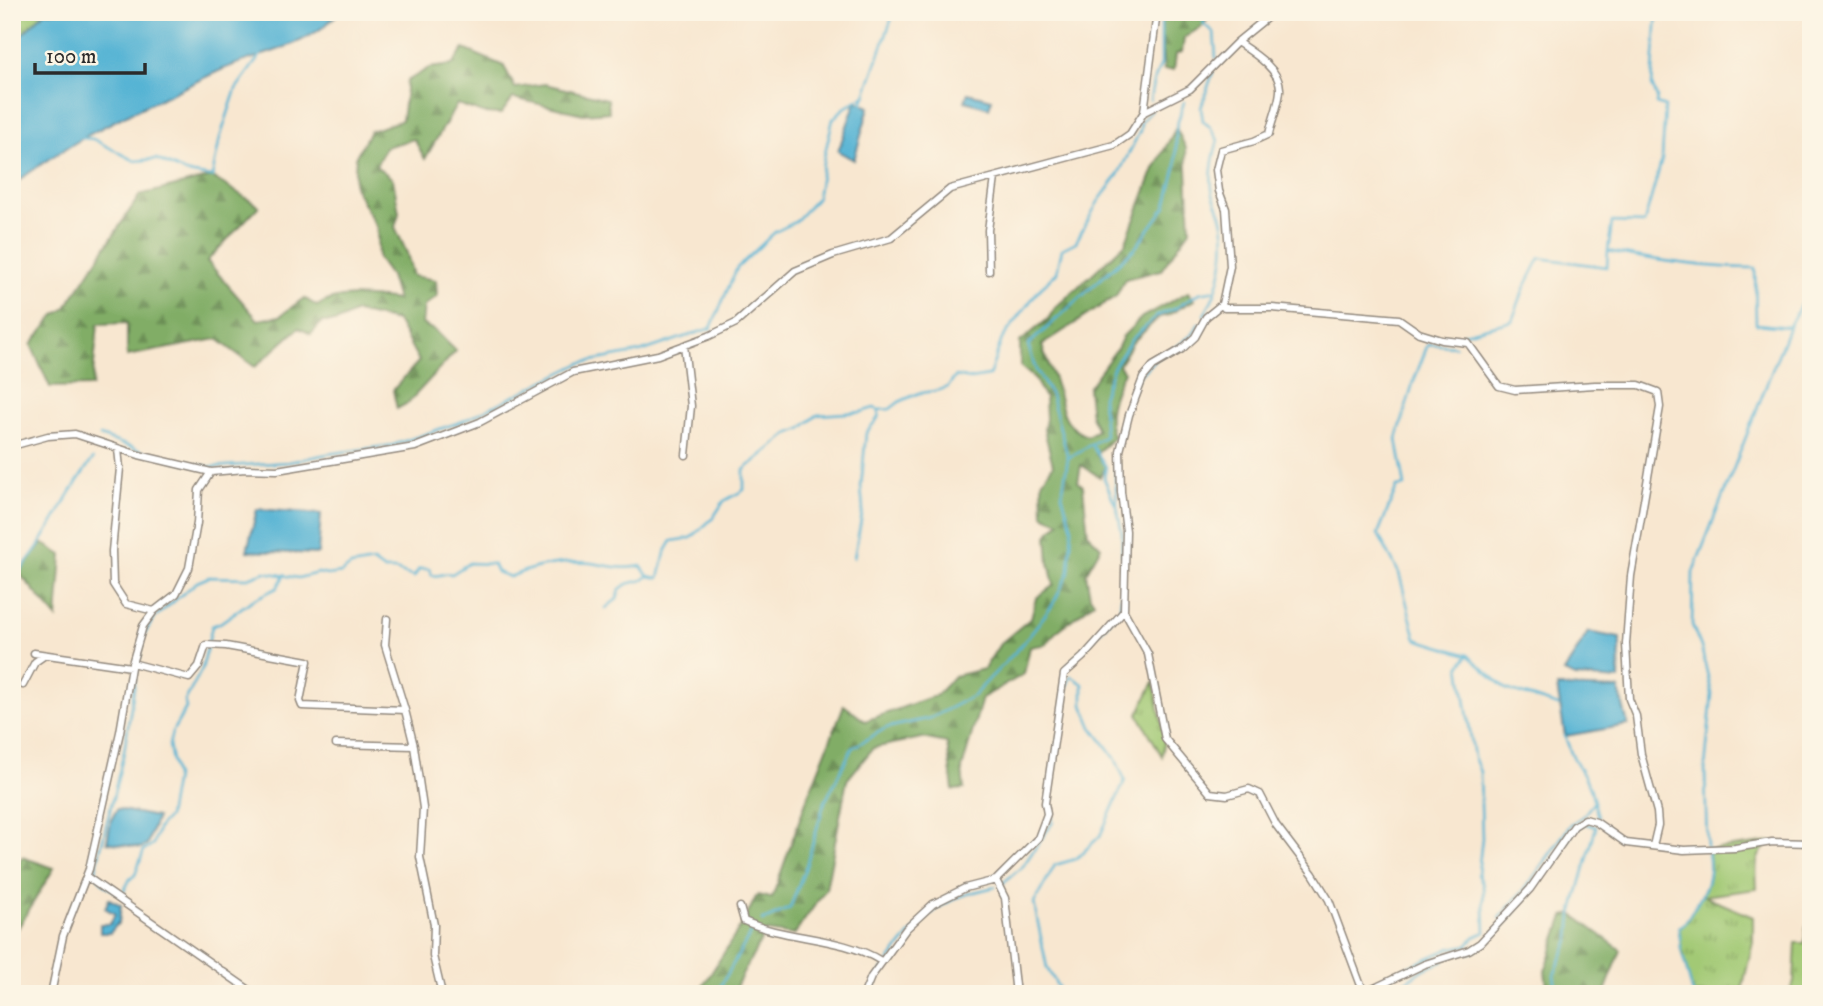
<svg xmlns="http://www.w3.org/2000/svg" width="1823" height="1006" font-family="'IM FELL DW Pica',serif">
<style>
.grass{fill:url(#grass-tufts);stroke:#667a50;stroke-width:2}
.forest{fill:url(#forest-firs);stroke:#566c48;stroke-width:2}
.water{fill:#56b4d4;stroke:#407080;stroke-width:2}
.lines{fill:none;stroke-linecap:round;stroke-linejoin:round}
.stream{stroke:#56b4d4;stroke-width:2.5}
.street-casing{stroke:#92897e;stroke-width:9}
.street{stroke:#fff;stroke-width:6}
</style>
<defs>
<pattern id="grass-tufts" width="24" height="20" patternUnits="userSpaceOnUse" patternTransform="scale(1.75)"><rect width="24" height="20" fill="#a2c974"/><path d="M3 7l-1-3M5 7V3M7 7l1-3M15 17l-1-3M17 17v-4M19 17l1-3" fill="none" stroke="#84a35f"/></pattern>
<pattern id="forest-firs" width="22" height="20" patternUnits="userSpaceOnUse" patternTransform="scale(1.75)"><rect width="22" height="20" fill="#81ad66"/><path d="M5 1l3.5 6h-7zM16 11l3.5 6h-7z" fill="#6a8d54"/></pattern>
</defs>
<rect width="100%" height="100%" fill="#fcf5e5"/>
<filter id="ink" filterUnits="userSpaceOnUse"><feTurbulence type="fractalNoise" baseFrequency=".0143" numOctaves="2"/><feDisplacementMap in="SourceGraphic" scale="14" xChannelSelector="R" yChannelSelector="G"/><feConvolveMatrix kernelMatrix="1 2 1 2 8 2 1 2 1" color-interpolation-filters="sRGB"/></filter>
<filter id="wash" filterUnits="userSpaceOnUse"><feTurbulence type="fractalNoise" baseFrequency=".00686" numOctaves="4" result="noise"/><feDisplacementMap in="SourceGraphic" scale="28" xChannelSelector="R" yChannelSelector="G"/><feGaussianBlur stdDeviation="1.57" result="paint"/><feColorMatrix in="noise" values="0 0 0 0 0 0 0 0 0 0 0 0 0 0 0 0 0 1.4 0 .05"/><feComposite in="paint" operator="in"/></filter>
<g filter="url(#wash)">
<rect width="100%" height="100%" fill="#f8e7d0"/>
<path class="grass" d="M12 12H45L12 44Z
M1154 682 1165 739 1162 756 1138 714Z
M1772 842C1753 855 1756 867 1757 889L1704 896 1753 917V942L1741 994H1693L1681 949 1679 927 1684 924C1701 897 1714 884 1708 850Z
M1811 925V989L1806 994H1790L1794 982 1796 943H1805L1806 926Z"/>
<path class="forest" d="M1162 12H1211L1204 25 1184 38 1182 52 1176 54 1174 70H1164L1161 36Z
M464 49 504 66 515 88 545 84 608 99 609 112 583 114 513 98 501 114 483 113 457 104 425 159 414 139 385 147 376 166 393 179 399 213 395 227 407 253 413 276 436 280 437 296 424 306 422 324 437 332 456 351 408 403 397 409 393 390 419 361 397 321 356 312 336 322H322L311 334 299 328 255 367 217 339 127 356V323L98 324 92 386 50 387 31 345 55 315 65 309 140 195 212 177 259 206 207 261 258 320 280 316 304 298 317 306C339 291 372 297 397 300L390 276 378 259 377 228 354 186 356 156 370 131 402 120 407 81 429 68 452 65Z
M1176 128 1186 148 1190 230 1161 270 1125 279 1116 296 1042 345C1045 358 1051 369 1055 382 1062 405 1062 427 1087 436L1098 430 1091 416 1088 388 1118 347 1123 336 1142 317 1188 292 1194 300 1168 315 1159 317 1133 342 1119 365 1124 372C1113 392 1104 416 1114 437L1096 454 1106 467 1100 477 1081 465 1078 482 1083 486 1088 534 1101 547 1086 573 1090 596 1094 602 1055 633 1047 644 1030 647 1024 674 982 698 962 769 964 789 953 790 947 743 922 738 873 748 847 780 826 889 794 935 766 931 732 994H698L744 921 757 895 772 898 805 804 844 705 865 721 937 695 954 676 984 669 1000 644 1031 618 1036 598 1054 585 1049 563 1047 535 1060 522 1043 515 1042 482 1053 465 1044 429 1046 419 1045 398 1034 378 1020 366V342L1048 319 1055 308 1125 244 1154 169Z
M42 543 62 555 57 618 19 573Z
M22 857 54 868 12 938V873Z
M1572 914 1621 950 1604 994H1548L1545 971 1564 916Z"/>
<path class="water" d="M45 12H339C311 45 270 51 231 66 208 75 186 87 164 97 110 122 58 149 12 186V44Z
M968 93 992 99 989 108 965 101Z
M856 101 869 107 854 160 838 151Z
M257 509 321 514 318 554 247 551Z
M1588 632 1620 638 1619 680 1575 677 1564 672Z
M1557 687 1619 689 1628 725 1565 736Z
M117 809 157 817 147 844 141 848 107 842 111 820Z
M109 899 121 905 119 922 110 933H100V924H110L115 914 105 908Z
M1419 987 1456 990V994H1418Z"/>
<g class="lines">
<path class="stream" d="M1203 12 1204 25 1214 32 1216 58
M1657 12 1652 86 1657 97 1656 104 1665 107 1662 159 1644 223 1612 222 1608 251C1657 261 1705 268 1755 268L1756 324 1789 327 1693 572 1692 625 1701 647 1712 694 1705 768 1707 849
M1150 100 1153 83 1161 64V14L1173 12
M862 104 894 12
M82 138 93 139 135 161 156 159 187 173 212 177 220 138 236 89 261 54
M1204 315C1221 288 1230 246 1221 215 1219 208 1215 201 1213 194 1209 177 1213 157 1218 140L1210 127 1203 121 1201 108 1213 72
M1789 326 1811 286
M1464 333 1512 321 1524 289 1540 258 1607 267 1608 251
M1455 346 1428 344 1413 383 1397 439 1405 486 1397 487 1378 534 1399 573 1416 639 1468 655 1506 689 1558 706
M100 436 153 455
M1091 444 1106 467 1104 478 1115 504
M1068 458 1105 436 1102 397 1113 368 1131 340 1157 316 1176 308 1199 293 1216 290
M173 460 211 467 289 462 327 454 393 445 463 421 581 363 640 352 711 328 737 268 775 232 795 222 817 198 824 157 833 119 843 109 867 94
M1122 556V533L1117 507 1114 449 1124 412 1137 378 1155 359 1179 345 1193 334 1199 323
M854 558 863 509 861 487 866 433 878 418 879 410
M12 580C46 544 63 498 93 459
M606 608 617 599 620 589 627 584 643 580 648 576 659 578 665 553 672 541 691 538 713 518 724 501 744 490V470L788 434 801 429 817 415 861 412 874 408 879 410 890 409 899 402 919 393 936 391 948 387 956 376 970 379 989 376 1002 339 1038 291 1057 272 1062 249 1076 242 1098 202 1118 175 1140 131 1141 122 1152 110
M139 660 144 635 154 618 197 582 209 577 248 578 265 572 298 578 318 573 327 575 341 573 351 566 373 562 384 570H395L414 577 419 569H429L432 575C440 577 444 572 452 574L469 563 493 564 497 572 510 577C533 566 567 560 591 563 611 566 621 570 641 566L648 576
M1068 665 1120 610 1122 591
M137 668 124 752 96 868C97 883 110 888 122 895L130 879 135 875 144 850 153 844 159 827 168 817 175 777 169 745 172 732 186 708 185 701 202 669 212 626 220 623 251 601 277 588 285 574
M1565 736 1571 753 1590 787 1598 817
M1553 861 1574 831 1584 823 1596 827 1572 914 1570 938 1554 975 1557 994
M1002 884 1023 866 1053 822 1049 795 1062 726 1066 687 1071 676 1083 684V705L1092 727 1115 758 1125 780 1100 836 1076 859 1055 865 1034 903 1047 968 1058 987 1060 994
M1535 886 1548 869
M1499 918 1528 885 1571 824 1583 816 1594 802
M762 921 790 908 806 866 824 804 852 748 886 728 931 718 973 696 1020 647 1052 606 1069 572 1072 528 1062 495 1068 458 1051 395 1036 370 1028 345 1136 247 1166 206 1176 167V128L1184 102
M1470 953C1493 942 1514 915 1529 894
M1366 986 1451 948 1468 945 1474 937 1485 932 1483 885 1478 874 1482 838 1480 772 1474 757 1460 666 1468 655
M716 994 752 931
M870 994C882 966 917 921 943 905 959 895 977 891 995 887
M1386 994 1426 968 1444 961
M1693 994 1681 949 1679 927 1684 924C1700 899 1714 884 1708 852
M1806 994 1811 989"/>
</g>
</g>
<g filter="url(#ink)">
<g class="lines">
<g class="street-casing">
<path id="street" d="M1237 42C1252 52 1282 70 1280 91 1279 105 1272 120 1269 134L1254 141 1221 150 1216 170 1219 191 1226 209 1230 266 1222 304 1206 317 1195 337 1182 349 1153 366 1143 378 1129 415 1120 451 1121 492 1126 531 1124 611 1148 654 1165 739 1210 793 1227 795 1249 789 1260 794 1276 825 1313 874 1329 900 1360 983 1367 994
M1144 112 1157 12
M989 271 988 230 995 178
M1222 304 1224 308H1272L1399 319 1419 333 1442 340 1468 343 1499 386 1515 390 1595 385H1639L1658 392 1660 407 1631 576 1626 644 1629 699 1636 716 1641 754 1657 812 1658 825 1653 846
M684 345 691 406 686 455
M12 446 48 436 75 434 139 455 211 472
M118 449 120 468 112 551 113 584 126 604 154 611
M34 653 131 667
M132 663 189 678 199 666 206 645 226 646 308 661 300 701 302 706 405 710 385 645 387 619
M23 685 35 662 45 655
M336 744 414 746 405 710
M414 746 423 808 420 857 434 925 433 956 442 994
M87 877 255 994
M996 880 1005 898 1016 994
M740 907 744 921C787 940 841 936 881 961
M1366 992 1425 964 1469 950 1480 943 1530 889 1574 826 1585 819 1596 822 1626 843 1684 850 1735 848 1772 842 1811 843
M51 994 63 936 89 869 120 732 131 667 143 626 154 611 176 594 189 568 197 523 199 490 211 472 245 469 277 470 415 447 480 422 573 372 658 355 709 336 736 323 795 271 833 255 891 238 950 189 1114 145 1130 134 1144 112 1190 89 1237 42 1274 12
M864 994 871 977 906 929 933 904 965 888 996 880 1038 838 1047 814 1045 803 1064 674 1083 657 1124 611"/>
</g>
<use href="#street" class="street"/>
</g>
</g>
<rect width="1823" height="1006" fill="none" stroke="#fcf5e5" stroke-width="42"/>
<path d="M35 63v10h110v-10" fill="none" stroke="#2b2b2b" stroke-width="3.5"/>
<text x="46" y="63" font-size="21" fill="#2b2b2b" stroke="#fcf5e5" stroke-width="5" paint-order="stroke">100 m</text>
</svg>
